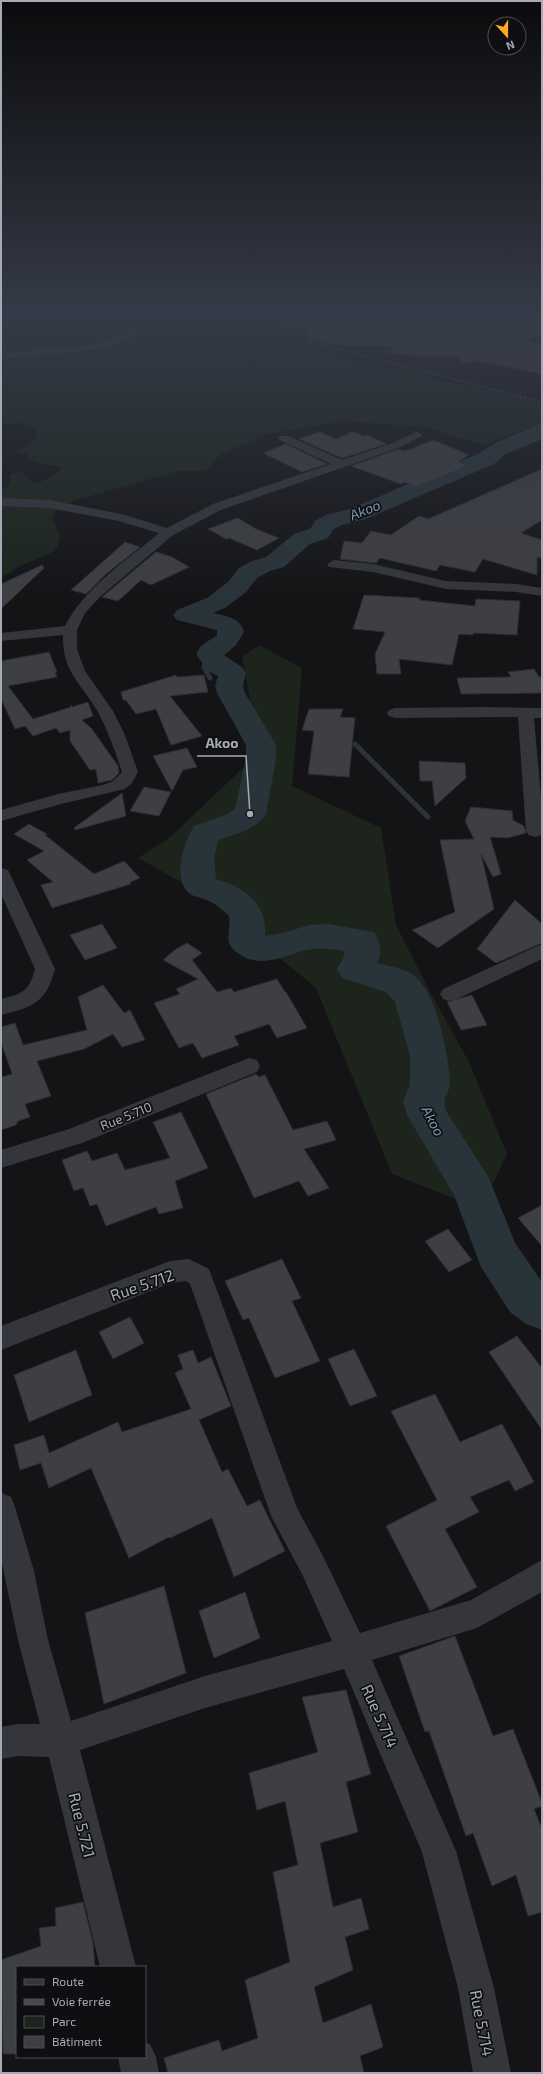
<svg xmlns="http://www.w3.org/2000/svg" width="543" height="2074" font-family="'Exo 2',sans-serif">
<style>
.green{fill:#1c241c}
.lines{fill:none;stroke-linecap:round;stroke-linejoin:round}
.stream{stroke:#29343a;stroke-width:5}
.river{fill:#29343a;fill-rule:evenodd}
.building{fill:#3e3f43;stroke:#2e2e32}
.minor{fill:#34363b;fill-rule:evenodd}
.rail{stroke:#474a50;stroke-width:1.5;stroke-dasharray:2.5 2;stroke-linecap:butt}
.labels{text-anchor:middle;stroke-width:3.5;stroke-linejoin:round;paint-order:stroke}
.street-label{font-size:13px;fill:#a4abb7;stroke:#0f0f11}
.water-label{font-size:14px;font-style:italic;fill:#799cb5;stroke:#0f0f11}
.near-street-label{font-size:16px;fill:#a4abb7;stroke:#0f0f11}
.leader{fill:none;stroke:#a4abb7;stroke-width:1.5}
.callout-dot{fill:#a4abb7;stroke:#0f0f11;stroke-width:1.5}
.callout-label{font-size:14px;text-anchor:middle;font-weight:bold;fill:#a4abb7;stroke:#0f0f11;stroke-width:3.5;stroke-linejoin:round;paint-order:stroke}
</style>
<rect width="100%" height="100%" fill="#141416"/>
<path class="green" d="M1 309H175L359 361 413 371 450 383 471 385 542 403V433L522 430 484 445 425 427 342 421 268 434 221 454 205 471H179L72 501 56 511 52 517 60 536 58 546 53 552 20 566 1 578V489L8 487 11 477 9 476 17 472 24 473C35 492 48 477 61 471V467L58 466C46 464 33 465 27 454L16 453 35 440 37 435 32 426 23 423 1 424Z
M259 645 302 668 292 786 381 828 396 925 428 988 469 1062 507 1154 481 1209 392 1174 316 988 201 893 138 858 169 838 260 752 242 657Z"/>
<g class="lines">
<path class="stream" d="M210 656 203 658 205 662 204 667 210 678
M355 744 428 817"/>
<path class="river" d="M542 423V438L540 440 504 455 494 464 366 519 342 525 333 530 328 538 310 544 284 567 270 571 257 578 246 592 225 608 213 613C226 616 240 617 244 632L236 645 224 655 242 667 246 673 243 686 245 693 276 745V759L266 814C255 830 235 834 218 840L214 859 216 879C244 887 268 904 265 936L283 933 309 925 328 924 374 932C380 941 383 953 377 963 388 966 403 968 412 974 437 990 448 1054 450 1082 450 1095 441 1095 446 1111L488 1176 515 1243 542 1282V1330L526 1324 510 1312 481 1267 454 1195 407 1115 403 1101 410 1085V1056L395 1002 386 992 342 978 337 969 344 957V951C334 949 324 948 313 949 288 952 265 971 239 954 235 951 231 948 229 943 227 937 231 924 229 916 222 908 213 902 204 899 199 897 192 896 189 893 172 879 184 841 194 826L228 814 235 809 246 759V745L217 693 215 686 218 676 210 672 197 656C197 645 210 641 217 635V630L177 620 173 615 177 610 207 598 228 582 239 568 252 561 266 557 294 534 310 529 315 521 326 515 350 509 478 454 495 443Z"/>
</g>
<path class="building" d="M301 309H321L306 329 277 325Z
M334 309 542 310V332L529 341 542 344V374L477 361 464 363 456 356H422L388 353 394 347 340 345 317 341 319 338 317 333Z
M320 432 336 439 352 432 365 436 368 435 386 444 342 458 299 439Z
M433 440 469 455 459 461 468 466 416 487 405 482 401 484 351 466 399 449 402 451 411 449Z
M286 444 327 464 302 472 263 453Z
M542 469V520L521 533 542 540V557L537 558V575L483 559 475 572 440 565 436 571 380 558 376 563 340 559 344 541 362 543 371 531 391 535 419 516 428 519Z
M238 518 256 529 279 538 257 550 229 538 226 539 208 529Z
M125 542 140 547 106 574 86 594 71 590Z
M156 552 172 557 189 567 151 585 141 580 118 601 102 597Z
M42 565 44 568 1 609V584Z
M364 595 420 598 419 600 475 606 476 599 520 601 517 635 473 633V635L459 634 452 665 399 659 401 674H377L375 654 385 632 353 629Z
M49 652 57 672 55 673 57 677 8 686 33 719 71 707V705L72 707 88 702 93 716 82 720 92 729 118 766 119 773 112 780 98 783 96 769 90 770 70 741V730L60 733 56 728 33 736 25 726 15 729 1 699V661Z
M534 669 539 677H542V693L461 694 457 678 511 677 508 672Z
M176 675 177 677 204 675 208 692 170 696 202 736 171 745 156 709 136 714 126 700H123L121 692Z
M309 709H343L340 717 355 718 349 777 308 774 314 731 302 730Z
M187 748 197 767 183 770 172 791 153 756Z
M419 761 465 763 466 778 435 806 432 781H420Z
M144 787 171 792 159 816 130 811Z
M122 793 126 816 75 830 74 828Z
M471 807 512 811 513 820 524 826 526 833 508 838 490 837 501 874 493 877 481 854 494 909 438 948 412 930 455 912 440 840 474 839 465 821Z
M29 824 47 834 45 835 94 874 124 861 140 878 130 882 131 884 52 908 41 885 53 882 27 860 44 851 14 834Z
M515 900 542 924V943L496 963 477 949Z
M102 924 117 948 85 960 70 935Z
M187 943 202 953 192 960 217 992 231 988 234 992 277 979 285 992H286L307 1028 277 1038 269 1024 234 1036 239 1045 202 1058 193 1043 179 1048 154 1003 180 994 176 989 198 979 163 960 176 949Z
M103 985 124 1013 130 1010 145 1040 122 1047 113 1034 84 1049 37 1061 51 1096 25 1104 30 1117 18 1121 16 1125 1 1130V1077L12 1074 1 1042V1027L15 1023 23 1045 87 1030 78 997Z
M472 995 487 1025 461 1030 447 1002Z
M256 1074 259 1077 265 1075 293 1130 327 1121 336 1140 304 1149 329 1188 308 1196 299 1181 254 1198 206 1094Z
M181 1112 208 1168 175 1181 183 1208 159 1214 156 1207 106 1226 97 1204 90 1206 83 1188 74 1191 62 1160 87 1151 92 1161 117 1153 125 1170 170 1158 153 1122Z
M542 1205V1246L518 1218Z
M448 1229 472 1260 449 1272 425 1241Z
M282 1259 301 1298 292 1301 320 1361 275 1378 249 1318 243 1320 225 1281Z
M130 1317 144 1343 113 1359 99 1332Z
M517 1336 542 1368V1430L489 1352Z
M354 1349 377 1396 350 1406 328 1359Z
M76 1350 92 1395 29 1422 14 1375Z
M193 1350 198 1363 211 1357 231 1406 199 1420 222 1472 228 1469 247 1506 260 1500 285 1551 234 1577 212 1518 170 1538 169 1537 129 1558 91 1468 49 1488 41 1463 20 1470 14 1445 44 1435 49 1453 118 1422 122 1432 191 1409 175 1373 183 1369 178 1355Z
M435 1394 460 1442 502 1424 534 1482 515 1491 509 1480 470 1497 479 1512 445 1529 477 1587 430 1611 386 1526 437 1500 391 1411Z
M164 1586 186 1673 104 1704 85 1613Z
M245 1592 260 1638 214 1658 199 1611Z
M455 1636 493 1736 513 1729 542 1803V1806L534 1809 542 1829V1912L528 1916 516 1875 492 1886 473 1833 466 1836 429 1731 425 1732 399 1656Z
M346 1690 371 1774 346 1782 358 1832 320 1843 333 1907 361 1898 369 1929 345 1937 353 1970 314 1987 323 2023 371 2004 383 2047 360 2056 364 2073H168L164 2058 219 2040 222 2051 258 2038 245 1980 290 1962 273 1872 298 1865 285 1801 257 1810 249 1773 318 1752 302 1697Z
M83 1902 93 1943 95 1967H17V2054H3L1 1960 41 1946 39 1928 56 1926 55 1908Z"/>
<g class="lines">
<path class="minor" d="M204 309H254C246 316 211 316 204 309Z
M323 309H333L315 333 318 338 316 340H310L305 333Z
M133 330 138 333 136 335 107 347 88 351 1 359V353L88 345 100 343Z
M416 432 420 433 422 435 420 437 401 447 221 510 173 535 101 596 85 613 77 630V649L85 671 113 711 125 735 138 772 132 783 125 789 61 804 1 821V810L58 794 103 785 113 781 122 772C115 751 108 731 98 712 81 683 62 672 63 635L1 641V633L65 626C85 587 126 561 159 533L119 521 50 508 1 506V498L50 500 121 514 167 528 213 504 331 464 280 440 278 438 280 436H288L342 460 393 443Z
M334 560 373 564 446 581 516 584 542 588V596L516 592 446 589 373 572 329 567 327 564Z
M483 707 542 708V718H534L542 809 541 835 535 837 529 835 526 831 518 717 395 718 389 716 387 713 389 710 395 708Z
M1 868 8 870 10 874 55 969C46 1003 33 1007 1 1015V999C23 994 29 991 35 969L1 894Z
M542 944V959L457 999 450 1001 443 999 440 994 443 989Z
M249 1058 257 1060 260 1066 257 1072 82 1143 1 1168V1150L69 1129Z
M189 1259 209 1269 212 1277 297 1508 323 1556 360 1633 471 1600 542 1560V1592L477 1628 372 1660 456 1851 494 1988 511 2073H473L458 1988 422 1852 344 1669 205 1708 80 1750 136 1967H100L49 1757 18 1756 1 1759V1727L18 1724H40L18 1640 1 1559V1493L11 1497 15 1507 34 1571 48 1640 71 1721 205 1676 332 1641 303 1576 271 1516 190 1284 186 1281 171 1283 1 1350V1326L170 1261Z
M145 2042 150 2044 156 2057 159 2073H121L118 2057H145Z"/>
<path class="rail" d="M184 309 542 402"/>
</g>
<linearGradient id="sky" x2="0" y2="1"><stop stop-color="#0b0b0c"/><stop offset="0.52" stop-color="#343a47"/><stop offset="1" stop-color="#343a47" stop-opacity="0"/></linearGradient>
<rect width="543" height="599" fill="url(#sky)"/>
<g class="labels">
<g class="street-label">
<text transform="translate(126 1116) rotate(-22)" y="5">Rue 5.710</text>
</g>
<g class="water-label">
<text transform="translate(365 510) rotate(-22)" y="5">Akoo</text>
<text transform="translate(433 1121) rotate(63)" y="5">Akoo</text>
</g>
<g class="near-street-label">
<text transform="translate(142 1285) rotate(-19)" y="6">Rue 5.712</text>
<text transform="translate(380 1716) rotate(66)" y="6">Rue 5.714</text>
<text transform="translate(82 1825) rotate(76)" y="6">Rue 5.721</text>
<text transform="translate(482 2023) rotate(79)" y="6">Rue 5.714</text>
</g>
</g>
<path class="leader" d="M250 814L246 756H197"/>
<circle class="callout-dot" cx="250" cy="814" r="4"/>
<g class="callout-label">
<text x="222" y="748">Akoo</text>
</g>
<rect width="543" height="2074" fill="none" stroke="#a4abb7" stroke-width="4"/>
<rect x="16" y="1966" width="130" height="92" fill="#0f0f11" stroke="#4b4d53"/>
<rect x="24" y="1979" width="20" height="6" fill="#34363b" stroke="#4b4d53"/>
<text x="52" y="1986" font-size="12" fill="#a4abb7">Route</text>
<rect x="24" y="1999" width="20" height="6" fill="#474a50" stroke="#4b4d53"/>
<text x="52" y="2006" font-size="12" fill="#a4abb7">Voie ferrée</text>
<rect x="24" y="2016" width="20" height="12" fill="#1c241c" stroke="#4b4d53"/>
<text x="52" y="2026" font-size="12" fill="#a4abb7">Parc</text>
<rect x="24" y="2036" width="20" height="12" fill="#3e3f43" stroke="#4b4d53"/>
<text x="52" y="2046" font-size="12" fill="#a4abb7">Bâtiment</text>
<g transform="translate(507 36) rotate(159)"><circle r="19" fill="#0f0f11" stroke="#4b4d53"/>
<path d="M0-3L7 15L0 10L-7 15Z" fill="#ffa923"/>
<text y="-6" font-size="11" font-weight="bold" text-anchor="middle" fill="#a4abb7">N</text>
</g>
</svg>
